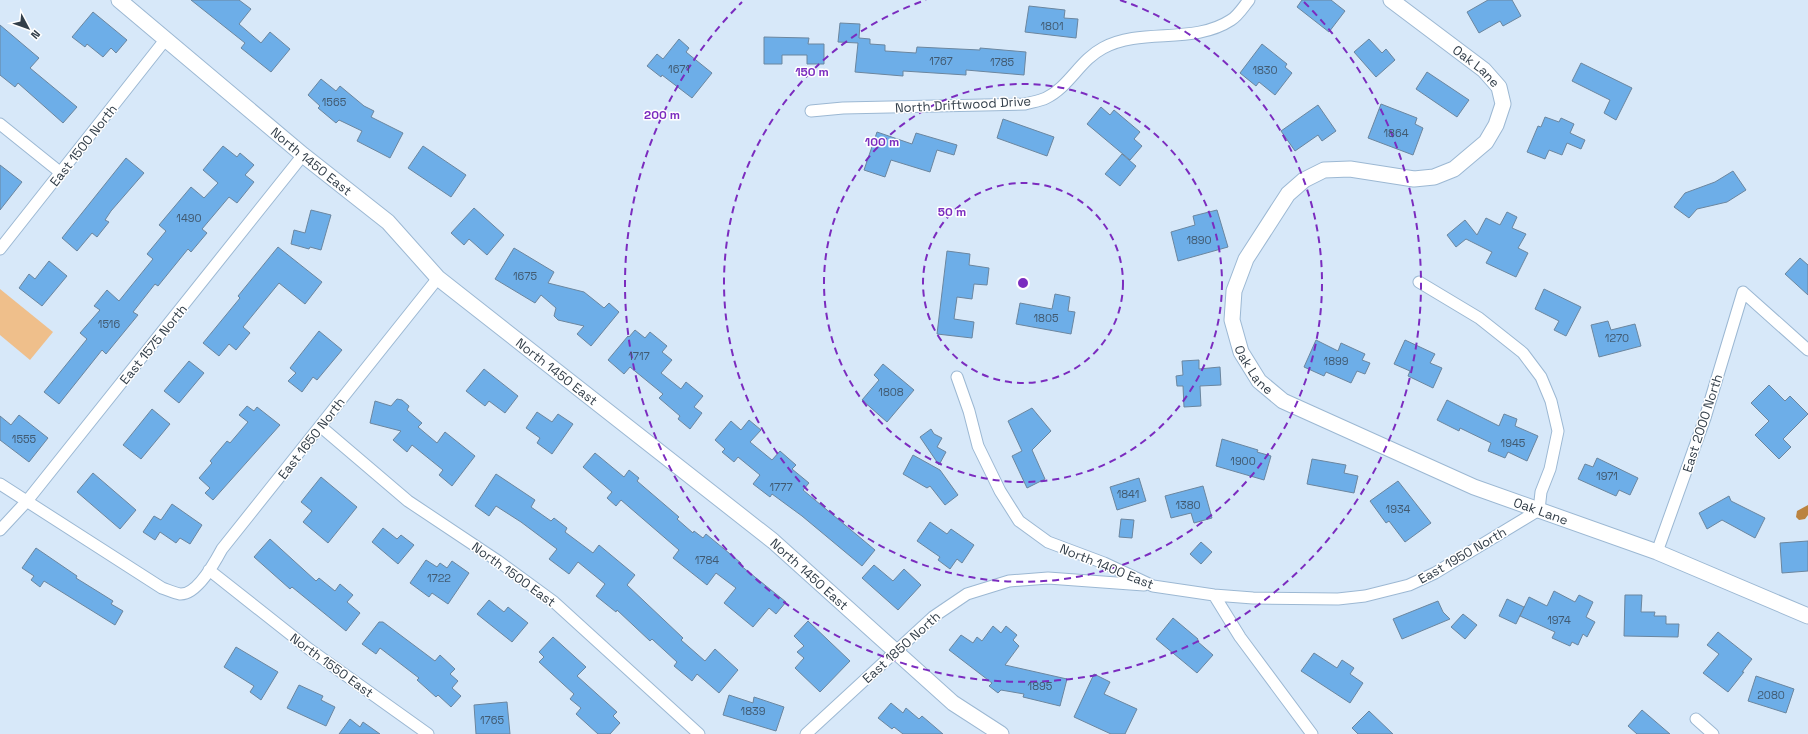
<svg xmlns="http://www.w3.org/2000/svg" width="1808" height="734" font-family="'Space Grotesk',sans-serif">
<style>
.green{fill:#efbf8b}
.water{fill:#bb8340}
.building{fill:#6daee8;stroke:#6b869f}
.lines{fill:none;stroke-linecap:round;stroke-linejoin:round}
.street-casing{stroke:#9cb8d3;stroke-width:13}
.secondary-casing{stroke:#9cb8d3;stroke-width:17}
.street{stroke:#fff;stroke-width:11}
.secondary{stroke:#fff;stroke-width:15}
.ring{fill:none;stroke:#7b2cbf;stroke-width:2;stroke-dasharray:7 5}
.labels{text-anchor:middle;stroke-width:3;stroke-linejoin:round;paint-order:stroke}
.number-label{font-size:11px;fill:#415a71}
.street-label{font-size:13px;fill:#323e49;stroke:#fff}
.centre{fill:#7b2cbf;stroke:#fff;stroke-width:2}
.ring-label{font-size:12px;text-anchor:middle;font-weight:bold;fill:#7b2cbf;stroke:#fff;stroke-width:3;stroke-linejoin:round;paint-order:stroke}
</style>
<rect width="100%" height="100%" fill="#d7e8f9"/>
<path class="green" d="M0 289 53 332 30 360 0 335Z"/>
<path class="water" d="M1808 505V515L1805 519 1799 520 1796 517 1797 511Z"/>
<path class="building" d="M191 0H239L251 9 239 24 261 43 270 32 290 49 271 72 241 48 245 43Z
M1302 0H1331L1345 11 1329 32 1297 7Z
M1488 0H1512L1521 16 1503 26 1500 21 1479 33 1467 12Z
M1029 6 1065 10 1064 18 1078 19 1076 38 1025 32Z
M93 12 127 40 116 53 111 48 103 57 87 44 85 47 72 37Z
M840 23 860 24 859 38 870 39V44L885 45V51L916 53 917 47 980 50V48L1026 52 1024 75 966 70V75L903 71V76L855 72 858 43 838 42Z
M0 25 39 58 30 68 77 107 63 123 18 83 15 87 0 75Z
M764 37 809 38 808 44H824V64H807V55H782V64H764Z
M679 39 689 48 686 52 712 73 692 98 662 75 661 77 647 66 657 54 663 59Z
M1369 39 1382 53 1386 49 1395 60 1376 77 1354 52Z
M1262 44 1287 64 1285 67 1292 73 1275 95 1259 82 1256 86 1240 73Z
M1581 63 1632 88 1616 120 1604 113 1610 100 1572 81Z
M1427 72 1469 100 1457 117 1416 89Z
M321 79 336 91 340 86 364 106 374 111 371 117 403 133 390 158 357 141 362 131 339 120 336 123 318 108 320 106 308 95Z
M1381 104 1417 118 1415 124 1423 128 1413 155 1368 138Z
M1318 105 1336 131 1322 141 1318 135 1295 151 1281 131Z
M1101 107 1110 115 1114 110 1140 132 1134 139 1142 146 1130 160 1087 124Z
M1545 117 1559 122 1561 118 1574 124 1570 133 1585 140 1581 149 1567 143 1562 155 1549 150 1545 159 1527 152 1538 126 1541 127Z
M1003 119 1054 137 1047 156 997 138Z
M877 132 912 144 916 133 957 145 954 155 937 150 930 172 891 160 885 177 864 170Z
M223 146 237 157 240 153 254 165 245 175 254 182 237 203 229 197 202 229 207 233 191 252 188 249 158 286 155 284 133 312 138 315 106 354 102 350 59 404 44 392 87 339 80 333 100 310 94 306 107 290 119 301 153 259 147 254 166 231 159 225 191 187 204 198 218 183 203 170Z
M423 146 466 175 451 197 408 168Z
M1122 154 1136 166 1120 186 1105 174Z
M126 158 144 173 111 211 105 220 109 222 97 237 92 233 77 251 62 238Z
M0 165 22 182 0 210Z
M1733 171 1746 190 1727 202 1697 209 1689 218 1674 207 1685 193 1715 182Z
M474 208 504 235 487 255 469 239 464 245 451 233Z
M311 210 331 215 321 250 310 247 309 249 291 244 294 230 305 233Z
M1217 210 1228 247 1178 261 1171 232 1195 225 1193 216Z
M1507 212 1517 217 1512 228 1526 234 1518 248 1528 253 1516 277 1486 263 1492 252 1466 239 1456 247 1447 235 1465 220 1477 235 1486 218 1500 225Z
M278 247 322 282 305 304 279 283 243 327 250 333 236 350 229 344 219 356 203 343 240 298 238 296Z
M514 248 554 272 548 283 584 292 604 308 609 303 619 312 591 346 577 334 584 326 558 320 554 316 556 308 541 295 535 303 495 279Z
M947 251 970 254 969 265 989 268 987 285 974 284 972 299 957 297 954 319 974 322 972 338 937 334Z
M1800 258 1808 265V295L1785 274Z
M49 261 67 276 42 306 19 288 29 274 35 279Z
M1544 289 1581 307 1566 336 1554 330 1559 321 1535 309Z
M1055 294 1070 297 1068 311 1075 312 1071 334 1016 324 1020 303 1052 309Z
M1608 321 1611 330 1635 324 1641 346 1599 357 1591 325Z
M635 330 645 338 650 332 667 346 662 352 672 360 661 373 681 389 686 382 703 396 694 407 702 413 690 429 678 419 680 416 659 398 663 394 630 367 624 374 608 360 628 336 629 337Z
M319 331 342 350 317 380 313 377 302 392 288 381 296 373 290 368Z
M1316 340 1338 351 1341 343 1365 354 1362 360 1370 363 1365 374 1357 371 1351 383 1326 372 1324 376 1304 367Z
M1405 340 1435 354 1430 363 1442 368 1433 388 1408 376 1410 371 1394 364Z
M1199 360V369L1220 367 1221 385 1200 386 1201 406 1184 407 1183 386H1177L1176 376 1183 375 1182 361Z
M189 361 204 373 179 403 164 391Z
M883 364 914 390 887 422 862 400 879 380 874 375Z
M484 369 518 396 505 413 489 401 485 406 466 391Z
M1769 385 1785 401 1790 396 1808 414 1783 439 1791 447 1779 459 1755 435 1769 421 1751 403Z
M397 399 402 400 409 406 407 410 422 423 418 427 437 443 445 432 475 456 452 486 439 475 443 470 412 445 407 452 393 440 401 431 370 423 375 401 391 406Z
M1447 400 1499 426 1504 414 1517 419 1515 426 1538 436 1527 461 1508 452 1505 458 1488 451 1491 443 1460 428 1459 431 1437 420Z
M247 406 254 411 257 407 280 425 213 500 205 493 210 488 199 478 212 463 210 461 227 441 230 443 248 422 239 415Z
M1032 408 1051 431 1032 450 1045 479 1027 488 1012 456 1022 451 1008 421Z
M152 409 170 424 141 459 123 445Z
M537 412 552 422 558 414 573 424 552 454 537 443 540 438 526 428Z
M19 415 48 438 29 462 0 440V416L11 425Z
M749 420 761 430 750 442 772 460 780 451 796 465 792 469 809 483 803 490 875 550 862 566 802 516 772 494 770 497 753 484 760 475 738 457 734 462 722 452 725 449 715 440 731 421 741 430Z
M931 429 934 434 942 438 937 447 946 452 939 465 920 437Z
M1222 439 1258 450 1257 452 1271 456 1264 480 1216 466Z
M595 453 624 477 629 470 639 478 637 481 679 517 677 519 693 533 694 531 703 538 706 534 741 563 740 565 786 602 776 614 769 608 753 627 724 603 736 588 716 573 707 585 673 558 679 550 621 500 616 506 607 498 612 492 583 467Z
M913 455 940 470 958 495 945 505 930 486 927 488 903 474Z
M1597 458 1638 478 1630 495 1619 490 1616 496 1578 479 1585 464 1593 467Z
M1312 459 1346 465 1344 473 1358 476 1354 493 1307 484Z
M93 473 136 510 120 529 77 492Z
M496 474 535 500 531 507 551 521 554 518 567 528 565 532 593 553 599 545 635 575 627 585 683 638 681 640 705 661 715 649 738 670 719 693 697 674 692 681 674 666 677 662 652 639 650 641 617 610 616 612 596 596 605 584 578 562 569 574 549 559 557 549 521 522 496 506 489 516 475 506Z
M321 477 357 507 328 543 303 522 312 511 301 502Z
M1139 478 1146 501 1117 510 1110 487Z
M1398 481 1431 523 1405 542 1389 521 1386 523 1370 501Z
M1203 486 1212 518 1194 523 1191 513 1171 518 1165 496Z
M1729 496 1731 501 1765 518 1755 538 1722 520 1707 529 1699 513Z
M172 504 202 525 190 544 180 538 176 543 160 532 155 540 143 532 154 516 161 520Z
M1121 519 1134 520 1132 538 1119 537Z
M930 522 947 534 951 529 974 545 962 563 957 559 950 569 938 560 940 557 917 541Z
M383 528 397 539 401 535 414 545 398 564 372 542Z
M270 539 316 581 319 578 335 591 340 584 353 595 347 602 360 613 346 631 292 587 290 589 254 557Z
M1808 541V571L1782 573 1780 543Z
M1201 542 1212 552 1201 564 1190 554Z
M36 548 77 576 76 578 113 601 111 604 123 611 115 625 44 581 40 587 31 580 34 576 22 568Z
M426 560 437 567 440 563 447 568 452 561 469 573 448 604 432 593 429 597 410 583Z
M874 565 893 581 904 569 921 585 898 610 862 578Z
M1554 591 1575 602 1579 595 1593 602 1586 617 1595 622 1587 637 1583 634 1578 645 1572 642 1570 646 1552 638 1555 632 1520 616 1529 597 1547 606Z
M1625 595H1642L1641 612H1655L1654 616H1666V624H1679L1678 637 1624 636Z
M1507 599 1524 607 1516 624 1499 616Z
M489 600 504 612 508 607 528 623 512 642 477 614Z
M1438 601 1443 612 1450 619 1402 639 1393 619Z
M1463 614 1477 625 1465 639 1451 627Z
M1173 618 1198 639 1197 641 1213 655 1197 673 1156 639Z
M808 621 850 661 820 692 795 668 804 658 797 652 804 646 794 636Z
M379 622H383L435 661 440 655 455 669 450 674 458 681 452 688 461 696 451 707 438 695 436 697 417 680 419 678 380 648 376 654 362 644Z
M993 626 1001 633 1006 626 1017 635 1013 640 1019 646 1005 665 1067 679 1060 706 1023 697 1024 694 1001 690 998 693 989 686 992 683 949 650 961 635 973 643 977 637 982 641Z
M1718 632 1752 659 1742 672H1744L1728 692 1703 673 1719 654 1707 645Z
M553 637 586 667 577 676 617 712 613 716 620 723 610 734H598L576 714 581 708 570 699 574 694 539 662 544 657 539 652Z
M236 647 278 672 261 700 250 692 254 686 224 667Z
M1314 653 1337 668 1342 660 1354 668 1350 674 1363 683 1350 703 1301 671Z
M1094 674 1110 682 1104 694 1137 709 1125 734H1111L1074 717Z
M1756 676 1794 689 1786 713 1748 701Z
M299 685 323 696 321 700 335 707 326 726 287 708Z
M729 695 753 703 754 697 784 707 776 731 723 715Z
M507 702 510 734H476L474 705Z
M891 703 903 713 906 708 919 719 922 716 943 734H903L894 727 892 729 878 718Z
M1642 710 1670 734H1637L1628 726Z
M1369 711 1393 734H1358L1352 728Z
M350 719 360 727 363 722 380 734H339Z"/>
<g class="lines">
<g class="street-casing">
<path id="street" d="M811 111 843 108 1025 104C1032 102 1040 101 1046 98 1069 87 1080 60 1103 48 1142 27 1193 45 1231 20 1238 16 1244 6 1249 0
M0 124 61 173
M0 249 165 40
M957 377 969 411 978 446 1000 491 1019 521 1048 542 1104 563 1153 586 1214 595 1253 598 1338 599 1365 596 1409 585 1435 573 1539 510 1541 492 1550 469 1558 431 1551 401 1541 377 1523 353 1479 318 1419 282
M320 426 408 501 498 561 554 602 699 734
M0 484 162 588C168 590 174 593 180 594 197 595 215 562 222 549L438 278
M0 530 27 501 303 155
M1657 552 1705 418 1743 292 1808 350
M209 570 309 649 428 734
M1214 595 1240 637 1312 734
M1696 719 1713 734
M806 734 933 617 967 594 1009 581 1048 578 1144 585"/>
</g>
<g class="secondary-casing">
<g id="secondary">
<path id="s1" d="M119 0 303 155 388 222 438 278 773 541 953 703 1001 734"/>
<path id="s2" d="M1391 0 1484 70 1499 87 1503 104 1496 125 1486 142 1454 169 1434 177 1414 179 1350 169 1324 170 1304 180 1288 194 1246 259 1234 291 1232 320 1241 352 1259 381 1283 401 1474 487 1657 552 1808 616"/>
</g>
</g>
<use href="#street" class="street"/>
<use href="#secondary" class="secondary"/>
</g>
<g class="ring">
<circle cx="1023" cy="283" r="100"/>
<circle cx="1023" cy="283" r="199"/>
<path d="M1120 0A299 299 0 1 1 926 0"/>
<path d="M1304 2A398 398 0 1 1 742 2"/>
</g>
<g class="labels">
<g class="number-label">
<text x="1052" y="30">1801</text>
<text x="941" y="65">1767</text>
<text x="1002" y="66">1785</text>
<text x="679" y="73">1671</text>
<text x="1265" y="74">1830</text>
<text x="334" y="106">1565</text>
<text x="1396" y="137">1864</text>
<text x="189" y="222">1490</text>
<text x="1199" y="244">1890</text>
<text x="525" y="280">1675</text>
<text x="1046" y="322">1805</text>
<text x="109" y="328">1516</text>
<text x="1617" y="342">1270</text>
<text x="639" y="360">1717</text>
<text x="1336" y="365">1899</text>
<text x="891" y="396">1808</text>
<text x="24" y="443">1555</text>
<text x="1513" y="447">1945</text>
<text x="1243" y="465">1900</text>
<text x="1607" y="480">1971</text>
<text x="781" y="491">1777</text>
<text x="1128" y="498">1841</text>
<text x="1188" y="509">1380</text>
<text x="1398" y="513">1934</text>
<text x="707" y="564">1784</text>
<text x="439" y="582">1722</text>
<text x="1559" y="624">1974</text>
<text x="1040" y="690">1895</text>
<text x="1771" y="699">2080</text>
<text x="753" y="715">1839</text>
<text x="492" y="724">1765</text>
</g>
<g class="street-label">
<text dy="5" stroke="none"><textPath href="#s2" startOffset="108">Oak Lane</textPath></text>
<text transform="translate(963 104) rotate(-3)" y="5">North Driftwood Drive</text>
<text transform="translate(83 145) rotate(-52)" y="5">East 1500 North</text>
<text dy="5" stroke="none"><textPath href="#s1" startOffset="251">North 1450 East</textPath></text>
<text transform="translate(153 344) rotate(-51)" y="5">East 1575 North</text>
<text dy="5" stroke="none"><textPath href="#s2" startOffset="612">Oak Lane</textPath></text>
<text dy="5" stroke="none"><textPath href="#s1" startOffset="575">North 1450 East</textPath></text>
<text transform="translate(1702 423) rotate(-72)" y="5">East 2000 North</text>
<text transform="translate(311 438) rotate(-52)" y="5">East 1650 North</text>
<text dy="5" stroke="none"><textPath href="#s2" startOffset="936">Oak Lane</textPath></text>
<text transform="translate(1462 555) rotate(-30)" y="5">East 1950 North</text>
<text transform="translate(1107 566) rotate(22)" y="5">North 1400 East</text>
<text transform="translate(514 574) rotate(36)" y="5">North 1500 East</text>
<text dy="5" stroke="none"><textPath href="#s1" startOffset="899">North 1450 East</textPath></text>
<text transform="translate(901 647) rotate(-42)" y="5">East 1850 North</text>
<text transform="translate(332 665) rotate(36)" y="5">North 1550 East</text>
</g>
</g>
<circle cx="1023" cy="283" r="6" class="centre"/>
<g class="ring-label">
<text x="812" y="76">150 m</text>
<text x="662" y="119">200 m</text>
<text x="882" y="146">100 m</text>
<text x="952" y="216">50 m</text>
</g>
<g transform="translate(28 28) rotate(131)" stroke="#ffffff" stroke-width="3" paint-order="stroke">
<path d="M0-3L7 15L0 10L-7 15Z" fill="#323e49"/>
<text y="-6" font-size="11" font-weight="bold" text-anchor="middle" fill="#323e49">N</text>
</g>
</svg>
